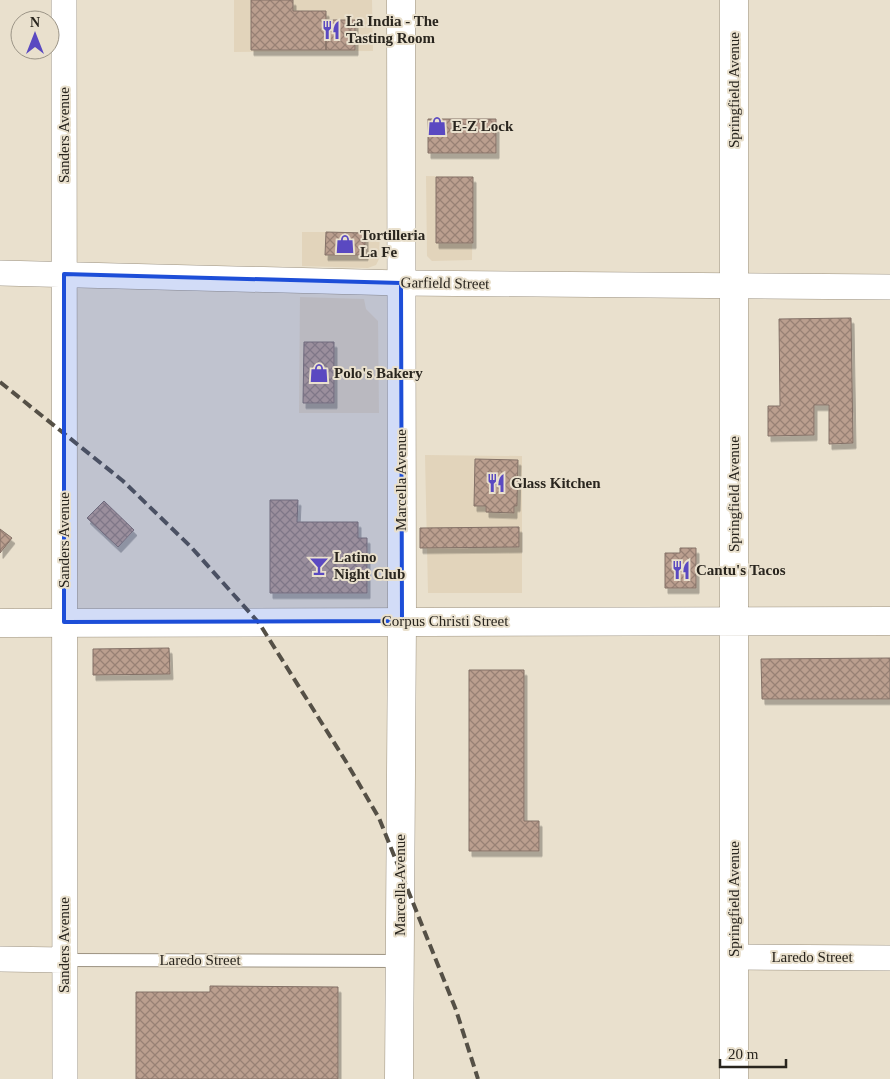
<svg xmlns="http://www.w3.org/2000/svg" width="890" height="1079" font-family="Georgia,serif">
<style>
.built{fill:#e2d4bb}
.building{fill:url(#building-cross-hatch);stroke:#837167;filter:url(#shadow)}
.lines{fill:none;stroke-linecap:round;stroke-linejoin:round}
.service-casing{stroke:#9c9281;stroke-width:14}
.minor-casing{stroke:#9c9281;stroke-width:26}
.tertiary-casing{stroke:#9c9281;stroke-width:29}
.secondary-casing{stroke:#9c9281;stroke-width:29}
.service{stroke:#fff;stroke-width:12}
.minor{stroke:#fff;stroke-width:25}
.tertiary{stroke:#fff;stroke-width:28}
.secondary{stroke:#fff;stroke-width:28}
.rail{stroke:#555046;stroke-width:4;stroke-dasharray:10 5;stroke-linecap:butt}
.marked{fill:#1d4ed8;fill-opacity:0.2;stroke:#1d4ed8;stroke-width:4;stroke-linejoin:round}
.labels{text-anchor:middle;stroke-width:4;stroke-linejoin:round;paint-order:stroke}
.poi-label{font-size:15px;font-weight:bold;fill:#29251e;stroke:#e9e0cd;text-anchor:start}
.street-label{font-size:15px;fill:#29251e;stroke:#e9e0cd}
</style>
<defs>
<pattern id="building-cross-hatch" width="8" height="8" patternUnits="userSpaceOnUse" patternTransform="scale(1.25)"><rect width="8" height="8" fill="#bb9f8f"/><path d="M0 0l8 8M0 8l8-8" fill="none" stroke="#988174"/></pattern>
<filter id="shadow"><feDropShadow dx="3" dy="5.5" stdDeviation="0" flood-color="#0004"/></filter>
</defs>
<rect width="100%" height="100%" fill="#e9e0cd"/>
<path class="built" d="M234 0H372L373 51 234 52Z
M426 176 473 177 472 260 432 261 427 256Z
M302 232H380L379 259 376 265 368 268 302 266Z
M300 297 364 299 366 309 378 321 379 413H299Z
M425 455 522 456V593H428Z"/>
<path class="building" d="M251 0H293V11H326V50H251Z
M326 20H355V50H326Z
M428 119H496V153H428Z
M436 177H473V243H436Z
M326 232 365 233V255H325Z
M851 318 853 443 829 444V405H814V435L768 436V406H780L779 319Z
M304 342H334V403H303Z
M475 459 518 460 517 506H514V513L486 512V506H474Z
M270 500H298L297 522H358V538H367V593H270Z
M104 501 134 530 118 547 87 518Z
M519 527V547L420 548V528Z
M0 529 12 538 0 553Z
M680 548H696V588H665V553H680Z
M169 648 170 674 93 675V649Z
M890 658V699H762L761 659Z
M469 670H524V821H539V851H469Z
M210 986 338 987V1079H136V992H210Z"/>
<g class="lines">
<g class="service-casing">
<path id="service" d="M64 960 400 961"/>
</g>
<g class="minor-casing">
<path id="minor" d="M64 0 65 1079
M0 273 401 283 890 287
M734 957 890 958
M0 959 64 960"/>
</g>
<g class="tertiary-casing">
<path id="tertiary" d="M399 1079 402 621 401 0"/>
</g>
<g class="secondary-casing">
<path id="secondary" d="M734 0V1079
M0 623 890 621"/>
</g>
<use href="#service" class="service"/>
<use href="#minor" class="minor"/>
<use href="#tertiary" class="tertiary"/>
<use href="#secondary" class="secondary"/>
<path class="rail" d="M0 382 123 481 191 547 259 623 345 760 379 818 456 1010 478 1079"/>
</g>
<path class="marked" d="M64 274 401 283 402 621 64 622Z"/>
<defs>
<g id="restaurant-bare" transform="scale(1.5)"><path d="M-5-6h1v4h1v-4h1v4h1v-4h1v5L-1.5 .5V6h-2V.5L-5-1ZM5-6V6H3V1.5H1.5Q1.5-4 5-6Z" fill="#5a49c1" stroke="#e9e0cd" stroke-width="2.5" paint-order="stroke"/></g>
<g id="shop-bare" transform="scale(1.5)"><path d="M-5-2.5h2.3a2.7 3.5 0 0 1 5.4 0H5L5.5 6h-11ZM-1.5-2.5h3a1.5 2.3 0 0 0-3 0Z" fill="#5a49c1" stroke="#e9e0cd" stroke-width="2.5" paint-order="stroke"/></g>
<g id="bar-bare" transform="scale(1.5)"><path d="M-6-5H6L.8 .8V4.5H3.5V6h-7V4.5H-.8V.8Z" fill="#5a49c1" stroke="#e9e0cd" stroke-width="2.5" paint-order="stroke"/></g>
</defs>
<g fill-rule="evenodd">
<use href="#restaurant-bare" x="331" y="30"/>
<use href="#shop-bare" x="437" y="126"/>
<use href="#shop-bare" x="345" y="244"/>
<use href="#shop-bare" x="319" y="373"/>
<use href="#restaurant-bare" x="496" y="483"/>
<use href="#bar-bare" x="319" y="566"/>
<use href="#restaurant-bare" x="681" y="570"/>
</g>
<g class="labels">
<g class="poi-label">
<text x="346" y="26">La India - The<tspan x="346" dy="17">Tasting Room</tspan></text>
<text x="452" y="131">E-Z Lock</text>
<text x="360" y="240">Tortilleria<tspan x="360" dy="17">La Fe</tspan></text>
<text x="334" y="378">Polo's Bakery</text>
<text x="511" y="488">Glass Kitchen</text>
<text x="334" y="562">Latino<tspan x="334" dy="17">Night Club</tspan></text>
<text x="696" y="575">Cantu's Tacos</text>
</g>
<g class="street-label">
<text transform="translate(734 90) rotate(-90)" y="5">Springfield Avenue</text>
<text transform="translate(64 135) rotate(-90)" y="5">Sanders Avenue</text>
<text transform="translate(445 283) rotate(1)" y="5">Garfield Street</text>
<text transform="translate(401 480) rotate(-90)" y="5">Marcella Avenue</text>
<text transform="translate(734 494) rotate(-90)" y="5">Springfield Avenue</text>
<text transform="translate(64 540) rotate(-90)" y="5">Sanders Avenue</text>
<text x="445" y="626">Corpus Christi Street</text>
<text transform="translate(400 885) rotate(-90)" y="5">Marcella Avenue</text>
<text transform="translate(734 899) rotate(-90)" y="5">Springfield Avenue</text>
<text transform="translate(64 945) rotate(-90)" y="5">Sanders Avenue</text>
<text x="812" y="962">Laredo Street</text>
<text x="200" y="965">Laredo Street</text>
</g>
</g>
<g transform="translate(35 35)"><circle r="24" fill="#e9e0cd" stroke="#9c9587"/>
<path d="M0-4L9 19L0 12L-9 19Z" fill="#5a49c1"/>
<text y="-8" font-size="14" font-weight="bold" text-anchor="middle" fill="#29251e">N</text>
</g>
<path d="M720 1059v8h66v-8" fill="none" stroke="#29251e" stroke-width="2.5"/>
<text x="728" y="1059" font-size="15" fill="#29251e" stroke="#e9e0cd" stroke-width="4" paint-order="stroke">20 m</text>
</svg>
